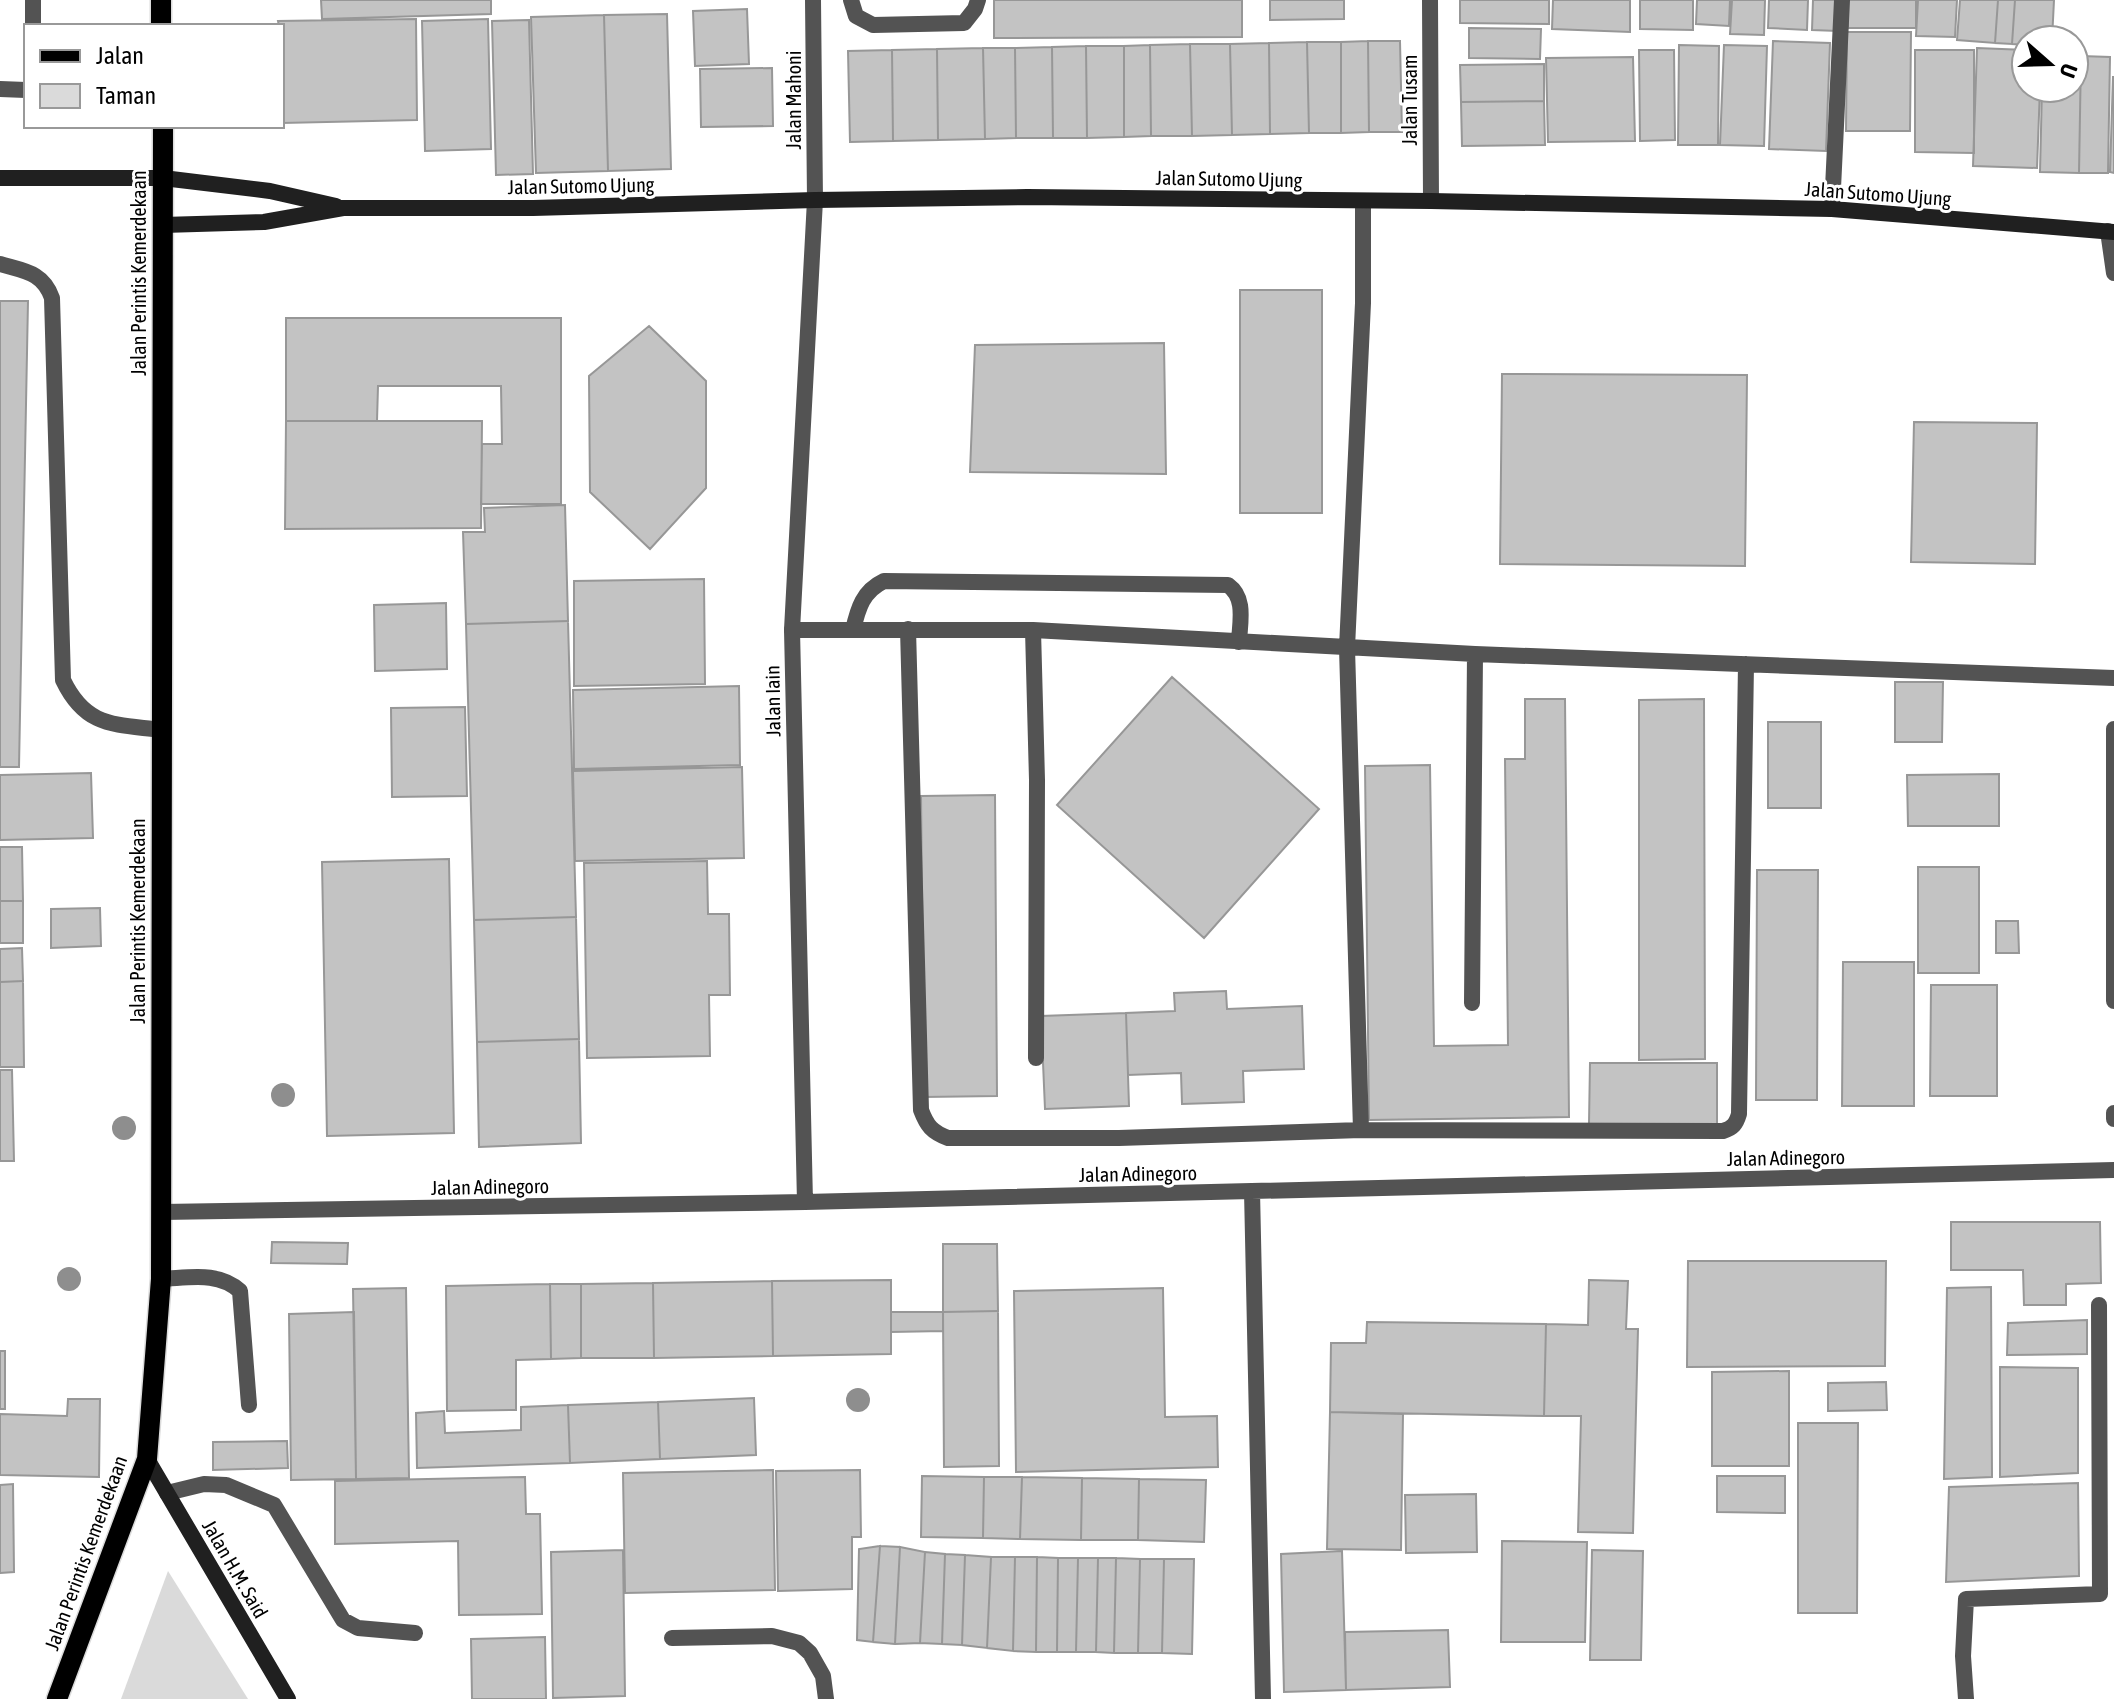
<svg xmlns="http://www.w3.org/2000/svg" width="2114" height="1699" font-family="'Asap Condensed',sans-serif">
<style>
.green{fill:#dadada}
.building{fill:#c3c3c3;stroke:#979797;stroke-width:2}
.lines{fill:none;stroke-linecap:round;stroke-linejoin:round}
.primary-casing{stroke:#dbdbdb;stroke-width:23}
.lane{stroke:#535353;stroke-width:16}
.street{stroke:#535353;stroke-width:16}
.secondary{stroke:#202020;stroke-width:16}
.primary{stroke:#000;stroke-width:20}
.tree{fill:#8e8e8e}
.labels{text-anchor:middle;stroke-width:6;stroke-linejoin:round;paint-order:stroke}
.street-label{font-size:20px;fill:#000;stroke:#fff}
</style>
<rect width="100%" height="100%" fill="#fff"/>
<path class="green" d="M168 1571 248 1699H121Z"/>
<path class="building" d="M321 0H491V14L322 19Z
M994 0H1242V37L994 38Z
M1270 0H1344V19L1270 20Z
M1460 0H1549V24L1460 23Z
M1553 0H1630V32L1552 29Z
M1640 0H1693V30L1640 29Z
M1697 0H1730L1729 26 1696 24Z
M1732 0H1765L1764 35 1730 34Z
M1769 0H1808L1807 30 1768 28Z
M1813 0H1839L1838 31 1812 30Z
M1848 0H1916V28H1848Z
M1918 0H1957L1955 37 1916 36Z
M1960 0H1998L1995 43 1957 40Z
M1998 0H2015L2012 44 1995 43Z
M2015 0H2054L2052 40H2026V45L2012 44Z
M747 9 749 64 695 66 693 11Z
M667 14 671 169 608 171 604 15Z
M604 15 608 171 536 173 531 17Z
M416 19 417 120 282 123V26H279L278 21Z
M488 19 491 149 425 151 422 21Z
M529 20 533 174 496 175 492 21Z
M1469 28 1541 29 1540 59 1469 58Z
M1847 32H1911L1910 131H1846Z
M1368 41H1400L1402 132H1369Z
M1368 41 1369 132 1341 133V42Z
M1773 41 1830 43 1826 151 1769 149Z
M1307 42 1309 133 1270 134 1269 43Z
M1307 42H1341V133H1309Z
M1269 43 1270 134 1232 135 1230 44Z
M1190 44 1192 136H1151L1150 45Z
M1190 44H1230L1232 135 1192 136Z
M1150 45 1151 136 1124 137V46Z
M1679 45 1719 46 1718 145H1678Z
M1724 45 1767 46 1764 146 1720 145Z
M1086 46 1087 138H1053L1052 47Z
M1086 46H1124V137L1087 138Z
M1052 47 1053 138H1016L1015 48Z
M983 48 985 139 938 140 937 49Z
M983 48H1015L1016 138 985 139Z
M1977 48 2026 50V88H2040L2037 168 1973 166Z
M937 49 938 140 893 141 892 50Z
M892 50 893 141 850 142 848 51Z
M1639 50H1674L1675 140 1640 141Z
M1915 50H1974V153L1915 152Z
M2074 56H2081L2079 173 2040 172 2042 88H2074Z
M2081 56 2110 57 2108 173H2079Z
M1633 57 1635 141 1548 142 1546 58Z
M1544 64V101L1461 102 1460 65Z
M772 68 773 126 701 127 700 69Z
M2113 77H2114V173L2110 172Z
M1544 101 1545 145 1462 146 1461 102Z
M1240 290H1322V513H1240Z
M0 301H28L19 767H0Z
M286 318H561V504H481L482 444H502L501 386H378L377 421H286Z
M649 326 706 381V488L650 549 590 492 589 376Z
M1164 343 1166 474 970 472 975 345Z
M1502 374 1747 375 1745 566 1500 564Z
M286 421H482L481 528 285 529Z
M1914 422 2037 423 2035 564 1911 562Z
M565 505 568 621 466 624 463 532H485L484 508Z
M704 579 705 684 574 686V581Z
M446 603 447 669 375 671 374 605Z
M568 621 576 917 474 920 466 624Z
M1172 677 1319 809 1204 938 1057 805Z
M1895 682H1943L1942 742H1895Z
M739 686 740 765 574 769 573 690Z
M1525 699H1565L1569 1117 1369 1120 1365 766 1430 765 1434 1046 1508 1045 1505 759H1525Z
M1704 699 1705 1059 1639 1060V700Z
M465 707 467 796 392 797 391 708Z
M1768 722H1821V808H1768Z
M742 767 744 858 575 861 573 771Z
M91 773 93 838 0 840V775Z
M1999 774V826H1908L1907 775Z
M995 795 997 1096 924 1097 921 796Z
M0 847H22L23 901H0Z
M449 859 454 1133 327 1136 322 862Z
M707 861 708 914H729L730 995H709L710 1056 587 1058 584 863Z
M1918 867H1979V973H1918Z
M1757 870H1818L1817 1100H1756Z
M0 901H23V943H0Z
M100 908 101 946 51 948V909Z
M576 917 579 1039 477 1042 474 920Z
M1996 921H2018L2019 953H1996Z
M22 948 23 981 0 982V949Z
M1843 962H1914V1106H1842Z
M23 981 24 1067H0V982Z
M1931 985H1997V1096H1930Z
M1226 991 1227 1009 1302 1006 1304 1069 1243 1071 1244 1102 1182 1104 1181 1073 1128 1075 1126 1013 1175 1011 1174 993Z
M1126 1013 1129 1106 1045 1109 1041 1016Z
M579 1039 581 1143 479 1147 477 1042Z
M1590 1063H1717V1124H1589Z
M0 1070H12L14 1161H0Z
M1951 1222H2100L2101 1283 2066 1284V1305H2024L2023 1270H1951Z
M272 1242 348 1243 347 1264 271 1263Z
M943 1244H997L998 1311 943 1312Z
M1688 1261H1886L1885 1366 1687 1367Z
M891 1280V1354L773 1356 772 1281Z
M1589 1280 1628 1281 1626 1329H1638L1633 1533 1578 1532 1581 1416H1544L1546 1324 1588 1325Z
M772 1281 773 1356 654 1358 653 1283Z
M653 1283 654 1358H581V1284Z
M550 1284 551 1359 516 1360V1410L447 1411 446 1286Z
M550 1284H581V1358L551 1359Z
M1991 1287 1992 1477 1944 1479 1947 1288Z
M406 1288 409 1478 356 1479 353 1289Z
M1163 1288 1165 1417 1217 1416 1218 1467 1016 1472 1014 1291Z
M998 1311 999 1466 944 1467 943 1312Z
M354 1312 356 1479 291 1480 289 1314Z
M891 1312H943V1331L891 1332Z
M2087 1320V1354L2007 1355 2008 1323Z
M1367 1322 1546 1324 1544 1416 1330 1412 1331 1343H1366Z
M0 1351H5V1409H0Z
M2000 1367 2078 1368V1473L2000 1477Z
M1789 1371V1466H1712V1372Z
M1886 1382 1887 1410 1828 1411V1383Z
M754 1398 756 1455 660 1459 658 1402Z
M68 1399H100L99 1477 0 1475V1414L67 1416Z
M658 1402 660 1459 570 1463 568 1405Z
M568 1405 570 1463 417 1468 416 1413 444 1411 445 1433 521 1430V1407Z
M1330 1412 1403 1414 1401 1550 1327 1549Z
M1798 1423H1858L1857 1613H1798Z
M287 1441 288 1468 213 1470V1442Z
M773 1470 775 1590 625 1593 623 1473Z
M860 1470 861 1537H852V1589L778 1591 776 1471Z
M922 1476 984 1477 983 1538 921 1537Z
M1717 1476H1785V1513L1717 1512Z
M525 1477 526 1514H540L542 1614 459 1615 458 1541 335 1544V1481Z
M984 1477H1022L1020 1539 983 1538Z
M1022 1477 1082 1478 1081 1540 1020 1539Z
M1082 1478 1139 1479 1138 1540H1081Z
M1139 1479 1206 1480 1204 1542 1138 1540Z
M2078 1483 2079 1576 1946 1582 1949 1487Z
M13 1484 14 1572 0 1573V1485Z
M1476 1494 1477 1552 1406 1553 1405 1495Z
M1502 1541 1587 1542 1585 1642H1501Z
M880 1546 873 1642 857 1640 859 1549Z
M880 1546 900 1547 895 1644 873 1642Z
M900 1547 925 1552 920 1643 895 1644Z
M623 1550 625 1696 553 1698 551 1552Z
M1592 1550 1643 1551 1641 1660H1590Z
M1342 1551 1346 1690 1284 1692 1281 1554Z
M925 1552 945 1554 942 1644 920 1643Z
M945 1554 965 1555 962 1645 942 1644Z
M965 1555 991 1557 987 1648 962 1645Z
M991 1557H1015L1013 1651 987 1648Z
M1015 1557H1037L1036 1652 1013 1651Z
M1037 1557 1058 1558 1057 1652H1036Z
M1058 1558H1078L1076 1652H1057Z
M1078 1558H1098L1096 1652H1076Z
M1098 1558H1116L1114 1653 1096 1652Z
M1116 1558 1140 1559 1138 1653H1114Z
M1140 1559H1164L1162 1653H1138Z
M1164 1559H1194L1192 1654 1162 1653Z
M1448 1630 1450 1687 1346 1690 1345 1632Z
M545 1637 546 1699H472L471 1639Z"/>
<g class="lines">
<g class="primary-casing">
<path id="primary" d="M161 0V26
M57 1699 147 1459 161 1279 163 126"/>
</g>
<path class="lane" d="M851 0 856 16 873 25 964 23 975 9 978 0
M33 26V0
M0 89 26 90
M0 264C24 271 43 272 52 298L63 680C86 728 115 724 161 730
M908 629 921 1110C927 1126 932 1132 948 1138H1119L1361 1130 1723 1131C1733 1128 1736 1124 1739 1114L1746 664
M792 630H1033L1475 654 2114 678
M853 630C858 608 863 591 884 581L1228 585C1246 598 1240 621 1239 642
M1033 630 1037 780 1036 1058
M1472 1003 1475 654
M1361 1130 1347 648 1363 303V201
M161 1279C189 1278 218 1271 240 1291L249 1405
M167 1493 204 1484 226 1485 274 1505 343 1620 358 1628 415 1633
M672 1638 772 1636 799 1643 810 1653 823 1676 826 1699
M1966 1699 1963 1656 1966 1599 2100 1594 2099 1305"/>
<path class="street" d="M1430 0 1431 201
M1832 209 1842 0
M2108 231 2114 273
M2114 729V1001
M2114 1113V1119
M1252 1191 1263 1699
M805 1202 792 630 815 200 813 0
M162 1212 805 1202 2114 1170"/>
<path class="secondary" d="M0 178H163L270 191 336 206
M163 225 264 222 343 208H533L815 200 1027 197 1431 201 1832 209 2114 232
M147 1459 288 1699"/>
<use href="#primary" class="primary"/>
</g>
<g class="tree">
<circle cx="283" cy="1095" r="12"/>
<circle cx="124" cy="1128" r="12"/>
<circle cx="69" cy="1279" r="12"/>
<circle cx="858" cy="1400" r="12"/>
</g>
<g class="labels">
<g class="street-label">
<text transform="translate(794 100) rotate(-90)" y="7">Jalan Mahoni</text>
<text transform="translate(1410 100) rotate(-90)" y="7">Jalan Tusam</text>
<text transform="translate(1229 179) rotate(1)" y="7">Jalan Sutomo Ujung</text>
<text transform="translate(581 186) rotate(-1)" y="7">Jalan Sutomo Ujung</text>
<text transform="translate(1878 194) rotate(4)" y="7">Jalan Sutomo Ujung</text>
<text transform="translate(139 273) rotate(-90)" y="7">Jalan Perintis Kemerdekaan</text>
<text transform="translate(773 701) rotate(-91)" y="7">Jalan Iain</text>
<text transform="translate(138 921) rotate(-90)" y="7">Jalan Perintis Kemerdekaan</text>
<text transform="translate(1786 1158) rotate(-1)" y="7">Jalan Adinegoro</text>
<text transform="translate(1138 1174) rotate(-1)" y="7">Jalan Adinegoro</text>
<text transform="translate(490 1187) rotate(-1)" y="7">Jalan Adinegoro</text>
<text transform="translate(86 1553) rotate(-70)" y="7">Jalan Perintis Kemerdekaan</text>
<text transform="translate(235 1569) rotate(60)" y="7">Jalan H.M. Said</text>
</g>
</g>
<rect x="24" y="24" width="260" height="104" fill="#ffffff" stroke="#999999" stroke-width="2"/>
<rect x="40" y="50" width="40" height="12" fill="#000000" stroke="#999999" stroke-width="2"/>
<text x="96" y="64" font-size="24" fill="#000000">Jalan</text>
<rect x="40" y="84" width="40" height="24" fill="#dadada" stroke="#999999" stroke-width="2"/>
<text x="96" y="104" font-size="24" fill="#000000">Taman</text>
<g transform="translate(2050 64) rotate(110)"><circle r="38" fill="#ffffff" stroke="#999999" stroke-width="2"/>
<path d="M0-6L14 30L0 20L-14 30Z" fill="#000000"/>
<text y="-12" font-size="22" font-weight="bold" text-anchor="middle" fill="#000000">U</text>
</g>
</svg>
